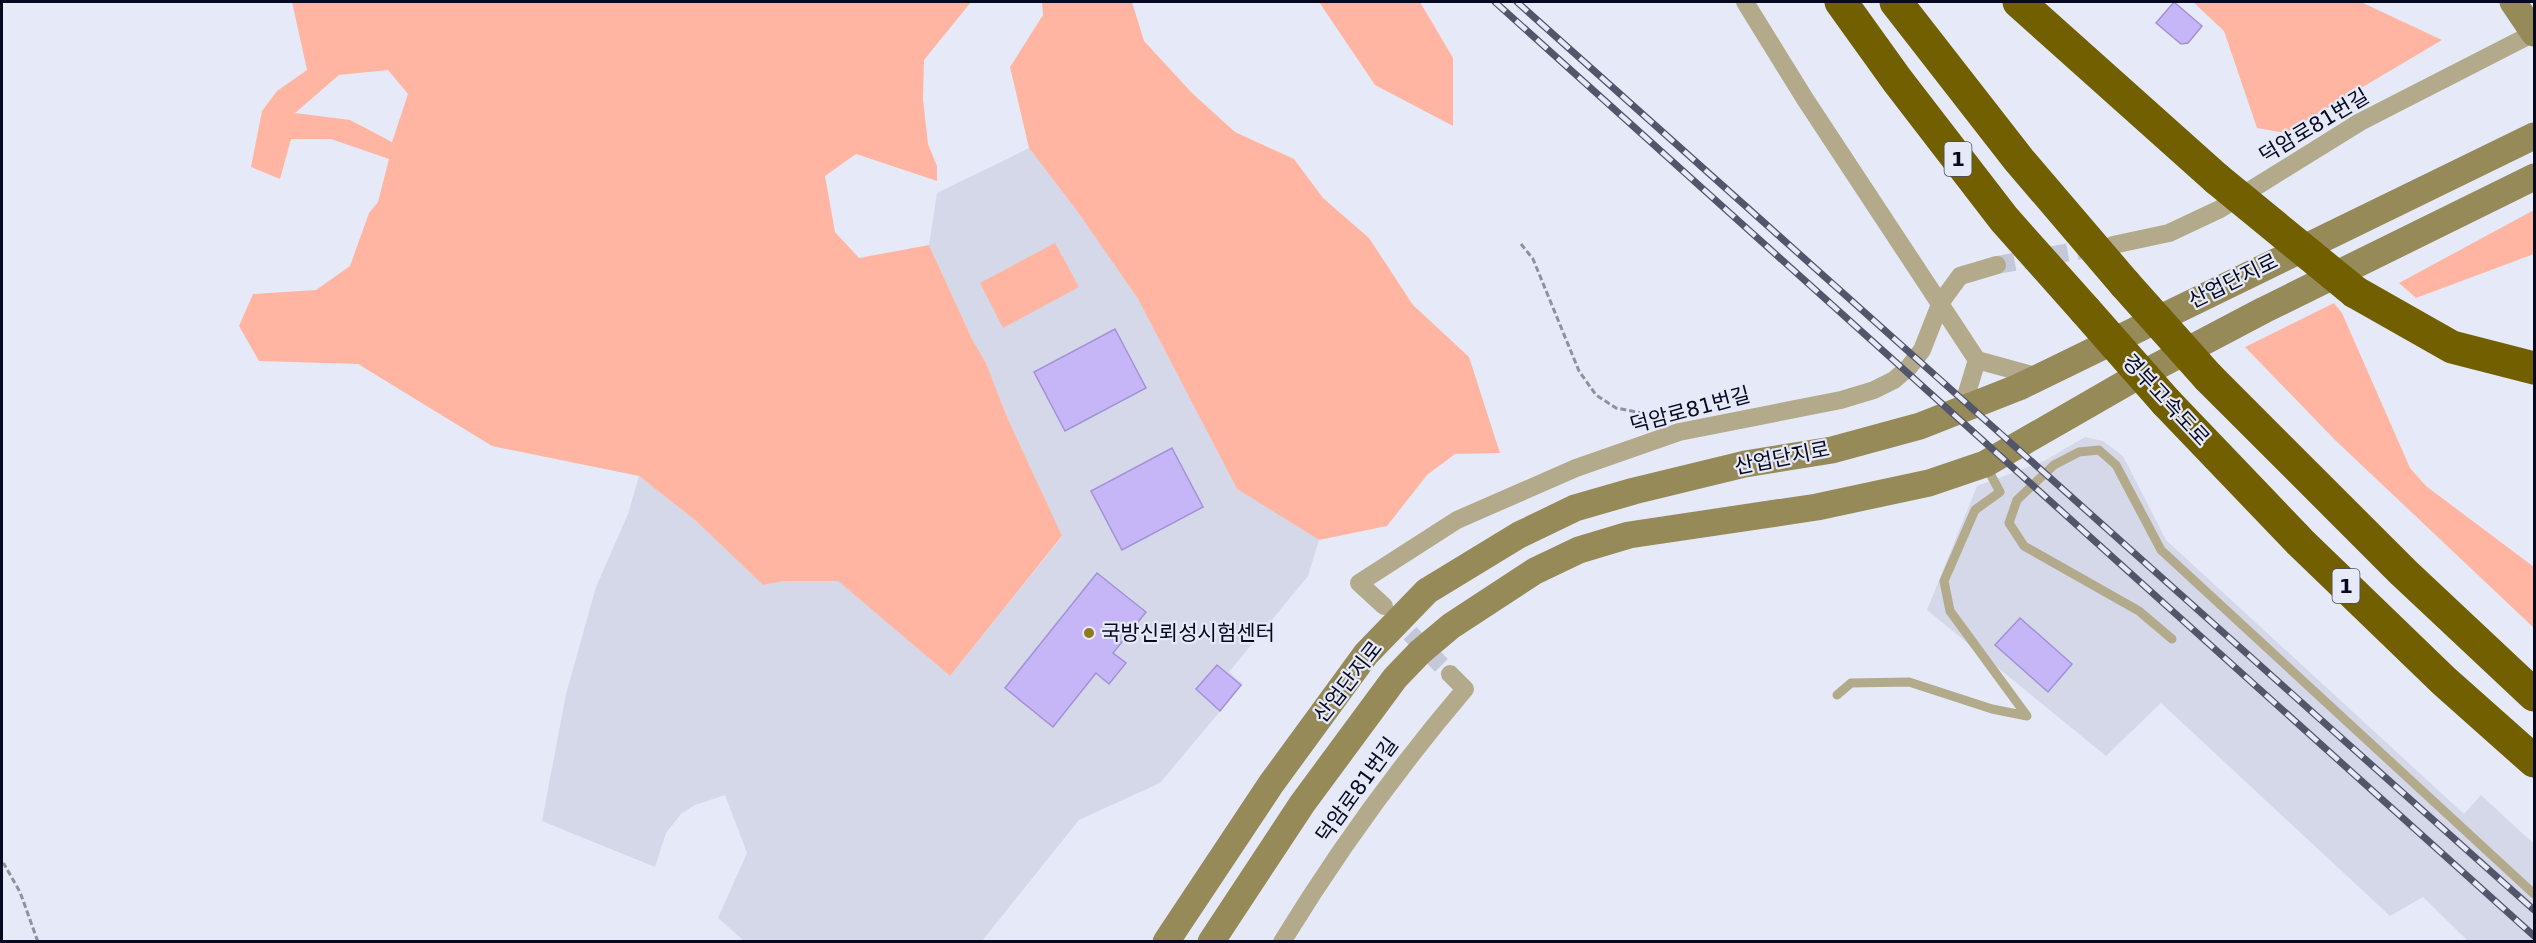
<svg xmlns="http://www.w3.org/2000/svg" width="2536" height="943" viewBox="0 0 2536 943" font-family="'DejaVu Sans','Noto Sans KR',sans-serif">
<rect width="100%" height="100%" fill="#e6eaf8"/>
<path fill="#d4d8e9" d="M 1029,148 L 1077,211 L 1138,299 L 1237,489 L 1319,540 L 1308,576 L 1229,672 L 1243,684 L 1160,783 L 1079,820 L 982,941 L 744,941 L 718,918 L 747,853 L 725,795 L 695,805 L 681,814 L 666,833 L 655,867 L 542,821 L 566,694 L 596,587 L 628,514 L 639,476 L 696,521 L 763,585 L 784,581 L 838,581 L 950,676 L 1062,537 L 1007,417 L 986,363 L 972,339 L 929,245 L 937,193 Z
M 2085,437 L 2103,441 L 2123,456 L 2166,540 L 2464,814 L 2481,795 L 2534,844 L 2534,941 L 2468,941 L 2423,897 L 2390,916 L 2161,703 L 2106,756 L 1927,610 L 1977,486 L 2044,461 Z"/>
<path fill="#ffb5a1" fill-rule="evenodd" d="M 292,2 L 971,2 L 924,60 L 923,99 L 928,144 L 937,166 L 937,181 L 856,154 L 825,176 L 835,232 L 859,258 L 929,245 L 972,339 L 986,363 L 1007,417 L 1062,536 L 950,676 L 838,581 L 784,581 L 763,585 L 696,521 L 639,476 L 492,446 L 358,364 L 259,361 L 239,326 L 253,294 L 316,290 L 350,266 L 369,213 L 378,202 L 389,159 L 331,139 L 291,139 L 280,179 L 251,167 L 262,111 L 277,91 L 307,70 ZM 388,70 L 408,94 L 392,142 L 350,120 L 295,113 L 339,75 Z
M 1042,2 L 1132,2 L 1144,41 L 1192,93 L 1235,132 L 1294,159 L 1323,198 L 1369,238 L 1413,305 L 1469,357 L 1500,453 L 1455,454 L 1427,475 L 1387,526 L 1319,540 L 1237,489 L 1138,299 L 1077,211 L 1029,148 L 1010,67 L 1043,15 Z
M 1319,2 L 1420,2 L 1453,58 L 1453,126 L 1375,85 Z
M 2193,2 L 2361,2 L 2442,40 L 2285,133 L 2257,128 L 2224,31 Z
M 2534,210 L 2534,254 L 2416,298 L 2399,283 Z
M 1055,243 L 1079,287 L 1003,328 L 980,283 Z
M 2334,303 L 2342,313 L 2410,468 L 2426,486 L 2534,567 L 2534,628 L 2335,440 L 2245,347 Z"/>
<path fill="#c6b6f8" stroke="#a391d5" stroke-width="1.5" d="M 2174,2 L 2202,26 L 2188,43 L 2181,44 L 2156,23 Z
M 1115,329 L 1146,388 L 1065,431 L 1034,372 Z
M 1172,448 L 1203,507 L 1122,550 L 1091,491 Z
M 1097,573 L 1146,612 L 1113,653 L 1126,663 L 1109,684 L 1096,673 L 1053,727 L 1005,688 Z
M 2020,618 L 2072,664 L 2048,692 L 1995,645 Z
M 1217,665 L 1241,685 L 1220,711 L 1196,689 Z"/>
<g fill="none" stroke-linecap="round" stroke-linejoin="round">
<path stroke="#c5c8d8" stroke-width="18" stroke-dasharray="18 9" stroke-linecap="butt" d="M 1997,265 L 2099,247
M 1391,614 L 1450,674"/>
<path stroke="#8e91a3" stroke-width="3" stroke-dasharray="6 3" stroke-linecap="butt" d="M 1521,244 L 1533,259 L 1579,371 L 1596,395 L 1616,408 L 1647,414 L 1659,421
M 2,864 L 4,864 L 20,892 L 38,942"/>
<path stroke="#b2aa8a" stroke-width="9" d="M 2172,639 L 2139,611 L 2024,546 L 2009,523 L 2017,500 L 2054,465 L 2079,452 L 2099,450 L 2116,465 L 2161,550 L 2534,894
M 1837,695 L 1851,683 L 1909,682 L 1992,709 L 2027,716 L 1950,611 L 1944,581 L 1975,510 L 2000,492 L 1986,466"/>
<path stroke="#b2aa8a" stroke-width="18" d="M 1745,2 L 1805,99 L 1977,360 L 2039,377
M 2113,245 L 2169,233 L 2220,209 L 2360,122 L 2534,33
M 1962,409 L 1977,360
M 1384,606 L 1359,583 L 1457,520 L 1576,468 L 1679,432 L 1841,400 L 1874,390 L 1894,380 L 1909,367 L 1922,350 L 1941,302 L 1960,276 L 1997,265
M 1282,942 C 1337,852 1397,769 1465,689 L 1450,674"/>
<path stroke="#968a59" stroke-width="27" d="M 2513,2 L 2534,33
M 1166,942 L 1271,784 L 1366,654 L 1427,591 L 1519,535 L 1575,508 L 1634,491 L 1745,464 L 1832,450 L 1920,426 L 2019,387 L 2534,136
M 1211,942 L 1302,804 L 1395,678 L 1420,652 L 1451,626 L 1535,571 L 1579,550 L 1629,535 L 1817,507 L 1929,483 L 1985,464 L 2131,380 L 2264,310 L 2534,177"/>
<path stroke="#715f00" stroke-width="33" d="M 1841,2 L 1897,80 L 2004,219 L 2085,310
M 1896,2 L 2019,160 L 2125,284
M 2019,2 L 2217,179
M 2355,292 L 2452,347 L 2534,368
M 2208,377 L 2403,572 L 2534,695
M 2166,402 L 2300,542 L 2444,681 L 2534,761"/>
<defs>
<path id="rail" d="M 1495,2 L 2534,936
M 1517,2 L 2534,910"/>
</defs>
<use href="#rail" stroke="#53566b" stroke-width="7"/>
<use href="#rail" stroke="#e6eaf8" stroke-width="4.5" stroke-dasharray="14" stroke-linecap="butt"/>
<path stroke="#715f00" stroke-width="33" d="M 2217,179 L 2355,292
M 2125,284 L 2208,377
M 2085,310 L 2166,402"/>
</g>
<circle fill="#8e7a20" stroke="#e6eaf8" stroke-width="2" cx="1089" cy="633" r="6"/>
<g text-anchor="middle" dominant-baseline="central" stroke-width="4.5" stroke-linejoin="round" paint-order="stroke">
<g fill="#e6eaf8" stroke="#4a4c62" stroke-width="1.5">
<rect x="1944.5" y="142" width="27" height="34" rx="4.5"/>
<rect x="2332.5" y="569" width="27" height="34" rx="4.5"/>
</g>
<g font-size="20" font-weight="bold" fill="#070921">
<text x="1958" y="159">1</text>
<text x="2346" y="586">1</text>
</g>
<g font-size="21" fill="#070921" stroke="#e6eaf8">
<text transform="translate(2314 126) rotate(-31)">덕암로81번길</text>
<text transform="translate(2233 281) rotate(-26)">산업단지로</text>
<text transform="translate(2166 400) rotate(47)">경부고속도로</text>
<text transform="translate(1690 410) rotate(-15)">덕암로81번길</text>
<text transform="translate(1782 458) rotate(-11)">산업단지로</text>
<text transform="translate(1348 682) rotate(-52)">산업단지로</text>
<text transform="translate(1357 790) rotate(-54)">덕암로81번길</text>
</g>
<g font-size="21" fill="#070921" stroke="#e6eaf8" text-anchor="start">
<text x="1101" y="633">국방신뢰성시험센터</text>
</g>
</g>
<rect width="2536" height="943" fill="none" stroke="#070921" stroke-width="6"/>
</svg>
